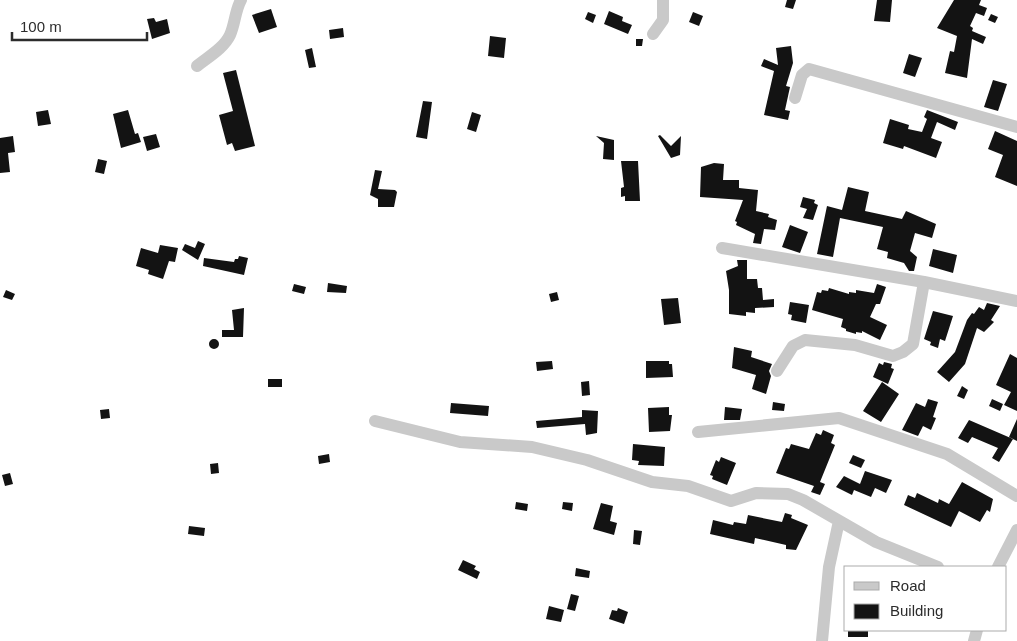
<svg xmlns="http://www.w3.org/2000/svg" width="1017" height="641" viewBox="0 0 1017 641" font-family="Helvetica,sans-serif">
<rect width="100%" height="100%" fill="#fff"/>
<path fill="#131313" d="M 787,0 L 796,0 L 793,9 L 785,7 Z
M 877,0 L 892,0 L 890,22 L 874,21 Z
M 954,0 L 981,0 L 979,5 L 987,8 L 984,16 L 976,13 L 970,26 L 973,28 L 972,31 L 986,37 L 983,44 L 972,39 L 967,78 L 945,73 L 950,51 L 954,52 L 957,36 L 937,28 Z
M 271,9 L 277,27 L 259,33 L 252,15 Z
M 609,11 L 623,17 L 622,21 L 632,25 L 628,34 L 604,24 Z
M 588,12 L 596,15 L 593,23 L 585,19 Z
M 693,12 L 703,16 L 699,26 L 689,22 Z
M 991,14 L 998,17 L 995,23 L 988,20 Z
M 154,18 L 156,22 L 167,19 L 170,33 L 152,39 L 147,19 Z
M 343,28 L 344,37 L 330,39 L 329,30 Z
M 490,36 L 506,38 L 504,58 L 488,56 Z
M 636,39 L 643,39 L 642,46 L 636,46 Z
M 791,46 L 793,63 L 786,86 L 790,87 L 785,110 L 790,111 L 788,120 L 764,115 L 774,71 L 761,66 L 764,59 L 778,65 L 776,48 Z
M 312,48 L 316,67 L 309,68 L 305,50 Z
M 909,54 L 922,58 L 915,77 L 903,73 Z
M 236,70 L 255,146 L 235,151 L 232,143 L 227,145 L 219,115 L 233,111 L 223,73 Z
M 993,80 L 1007,84 L 998,111 L 984,107 Z
M 423,101 L 432,102 L 427,139 L 416,137 Z
M 48,110 L 51,124 L 38,126 L 36,112 Z
M 128,110 L 135,134 L 138,133 L 141,142 L 121,148 L 113,114 Z
M 927,110 L 958,122 L 955,130 L 937,122 L 931,138 L 942,142 L 936,158 L 904,146 L 903,149 L 883,143 L 890,119 L 909,125 L 908,129 L 922,132 L 927,119 L 924,117 Z
M 472,112 L 481,115 L 476,132 L 467,129 Z
M 995,131 L 1017,141 L 1017,186 L 995,177 L 1003,155 L 988,149 Z
M 156,134 L 160,147 L 147,151 L 143,137 Z
M 660,135 L 671,146 L 681,136 L 680,155 L 671,158 L 658,136 Z
M 13,136 L 15,152 L 8,153 L 10,172 L 0,173 L 0,138 Z
M 596,136 L 614,140 L 614,160 L 603,159 L 604,143 Z
M 98,159 L 107,161 L 104,174 L 95,172 Z
M 621,161 L 638,161 L 640,201 L 625,201 L 625,196 L 621,197 L 621,188 L 624,187 Z
M 714,163 L 724,164 L 723,180 L 739,180 L 739,188 L 758,190 L 756,211 L 769,214 L 768,217 L 777,220 L 775,230 L 764,229 L 761,244 L 753,243 L 755,234 L 736,225 L 737,222 L 735,221 L 743,200 L 700,197 L 701,167 Z
M 375,170 L 382,171 L 378,189 L 395,190 L 397,192 L 394,207 L 378,207 L 378,199 L 370,195 Z
M 848,187 L 869,192 L 865,211 L 902,219 L 906,211 L 936,224 L 932,238 L 915,233 L 910,251 L 917,257 L 914,271 L 909,271 L 904,263 L 887,258 L 888,252 L 877,249 L 883,227 L 840,218 L 833,257 L 817,254 L 827,206 L 842,210 Z
M 803,197 L 815,200 L 814,203 L 818,205 L 813,220 L 803,218 L 807,209 L 800,207 Z
M 790,225 L 808,232 L 800,253 L 782,247 Z
M 198,241 L 205,244 L 198,260 L 182,250 L 185,244 L 195,248 Z
M 160,245 L 178,248 L 175,262 L 169,261 L 163,279 L 148,274 L 149,270 L 136,266 L 141,248 L 158,253 Z
M 933,249 L 957,255 L 953,273 L 929,266 Z
M 239,256 L 248,258 L 244,275 L 203,266 L 204,258 L 234,262 L 235,259 L 238,259 Z
M 737,260 L 747,260 L 747,279 L 757,279 L 758,288 L 762,288 L 763,300 L 774,299 L 774,307 L 755,308 L 755,313 L 746,312 L 746,316 L 729,314 L 729,290 L 726,271 L 738,266 Z
M 328,283 L 347,286 L 346,293 L 327,292 Z
M 294,284 L 306,287 L 304,294 L 292,291 Z
M 877,284 L 886,287 L 880,304 L 876,304 L 870,317 L 887,325 L 880,340 L 862,331 L 862,333 L 856,332 L 856,334 L 846,331 L 846,329 L 841,327 L 843,319 L 812,310 L 817,292 L 821,293 L 822,290 L 828,291 L 829,288 L 849,294 L 849,292 L 856,293 L 856,290 L 874,293 Z
M 6,290 L 15,294 L 12,300 L 3,297 Z
M 557,292 L 559,300 L 551,302 L 549,294 Z
M 678,298 L 681,323 L 664,325 L 661,299 Z
M 790,302 L 809,305 L 806,323 L 791,320 L 792,315 L 788,314 Z
M 987,303 L 1000,306 L 991,320 L 994,322 L 984,332 L 977,328 L 965,364 L 949,382 L 937,372 L 955,352 L 967,320 L 972,313 L 974,314 L 979,307 L 984,310 Z
M 244,308 L 243,337 L 222,337 L 222,330 L 234,330 L 232,310 Z
M 933,311 L 953,316 L 945,341 L 940,339 L 938,348 L 930,345 L 931,342 L 924,339 Z
M209 344a5 5 0 1 1 10 0a5 5 0 1 1-10 0Z
M 734,347 L 752,351 L 751,357 L 772,364 L 769,371 L 771,376 L 766,394 L 752,389 L 756,375 L 732,368 Z
M 1010,354 L 1017,358 L 1017,411 L 1004,405 L 1011,392 L 996,385 Z
M 552,361 L 553,369 L 537,371 L 536,362 Z
M 646,361 L 669,361 L 669,364 L 672,364 L 673,377 L 646,378 Z
M 884,362 L 892,364 L 891,368 L 894,369 L 888,384 L 873,377 L 879,363 L 883,365 Z
M 268,379 L 282,379 L 282,387 L 268,387 Z
M 589,381 L 590,395 L 582,396 L 581,382 Z
M 882,382 L 899,394 L 881,422 L 863,411 Z
M 962,386 L 968,390 L 964,399 L 957,396 Z
M 928,399 L 938,402 L 933,417 L 936,418 L 931,430 L 923,426 L 918,436 L 902,430 L 916,403 L 925,407 Z
M 992,399 L 1003,404 L 1000,411 L 989,406 Z
M 773,402 L 785,404 L 784,411 L 772,410 Z
M 451,403 L 489,406 L 488,416 L 450,413 Z
M 669,407 L 669,415 L 672,415 L 670,431 L 649,432 L 648,408 Z
M 725,407 L 742,409 L 740,420 L 724,420 Z
M 109,409 L 110,418 L 101,419 L 100,410 Z
M 582,410 L 598,411 L 597,433 L 586,435 L 585,424 L 537,428 L 536,421 L 582,417 Z
M 1017,419 L 1017,441 L 1009,437 Z
M 969,420 L 1013,439 L 999,462 L 992,458 L 998,448 L 972,437 L 968,443 L 958,438 Z
M 823,430 L 834,435 L 831,443 L 835,445 L 820,482 L 825,484 L 820,495 L 811,492 L 814,486 L 776,473 L 786,448 L 789,449 L 791,444 L 809,449 L 816,433 L 821,435 Z
M 633,444 L 665,447 L 664,466 L 638,465 L 639,461 L 632,460 Z
M 329,454 L 330,462 L 319,464 L 318,456 Z
M 853,455 L 865,460 L 861,468 L 849,463 Z
M 721,457 L 736,463 L 727,485 L 712,479 L 713,476 L 710,475 L 716,460 L 719,462 Z
M 218,463 L 219,473 L 211,474 L 210,464 Z
M 865,471 L 892,480 L 886,493 L 875,488 L 871,497 L 854,490 L 852,495 L 836,487 L 844,476 L 860,484 Z
M 10,473 L 13,484 L 5,486 L 2,475 Z
M 962,482 L 993,499 L 990,512 L 987,510 L 980,522 L 959,511 L 951,527 L 904,505 L 908,495 L 915,498 L 917,493 L 938,503 L 939,499 L 949,504 Z
M 516,502 L 528,504 L 527,511 L 515,509 Z
M 563,502 L 573,503 L 572,511 L 562,509 Z
M 601,503 L 613,506 L 610,521 L 617,523 L 614,535 L 593,529 Z
M 785,513 L 792,515 L 791,518 L 808,525 L 796,550 L 786,549 L 786,545 L 755,538 L 754,544 L 710,534 L 713,520 L 733,525 L 734,522 L 746,524 L 748,515 L 782,522 Z
M 189,526 L 205,528 L 204,536 L 188,534 Z
M 634,530 L 642,531 L 640,545 L 633,544 Z
M 463,560 L 476,566 L 474,569 L 480,572 L 477,579 L 458,570 Z
M 576,568 L 590,571 L 589,578 L 575,576 Z
M 571,594 L 579,596 L 575,611 L 567,609 Z
M 549,606 L 564,610 L 561,622 L 546,619 Z
M 618,608 L 628,612 L 624,624 L 609,619 L 612,610 L 617,611 Z
M 848,630 L 868,630 L 868,637 L 848,637 Z"/>
<g fill="none" stroke-linecap="round" stroke-linejoin="round">
<path stroke="#c9c9c9" stroke-width="12" d="M 653,34 L 663,20 L 663,0
M 197,66 C 208,57 224,48 230,35 C 235,24 235,11 241,0
M 795,98 L 802,75 L 809,69 L 1017,127
M 722,248 L 924,282 L 1017,301
M 777,371 L 793,346 L 805,340 L 855,345 L 893,356 L 903,352 L 913,344 L 924,282
M 375,421 L 460,442 L 532,447 L 587,460 L 652,482 L 688,486 L 731,501 L 756,493 L 788,494 L 803,500 L 876,542 L 938,567
M 698,432 L 839,418 L 947,454 L 1017,496
M 998,567 L 1017,530
M 822,641 L 829,567 L 839,521
M 974,641 L 977,630"/>
</g>
<rect x="844" y="566" width="162" height="65" fill="#ffffff" stroke="#ababab"/>
<rect x="854" y="582" width="25" height="8" fill="#c9c9c9" stroke="#ababab"/>
<text x="890" y="591" font-size="15" fill="#2c2c2c">Road</text>
<rect x="854" y="604" width="25" height="15" fill="#131313" stroke="#ababab"/>
<text x="890" y="616" font-size="15" fill="#2c2c2c">Building</text>
<path d="M12 32v8h135v-8" fill="none" stroke="#2c2c2c" stroke-width="2.5"/>
<text x="20" y="32" font-size="15" fill="#2c2c2c" stroke="#ffffff" stroke-width="4" paint-order="stroke">100 m</text>
</svg>
